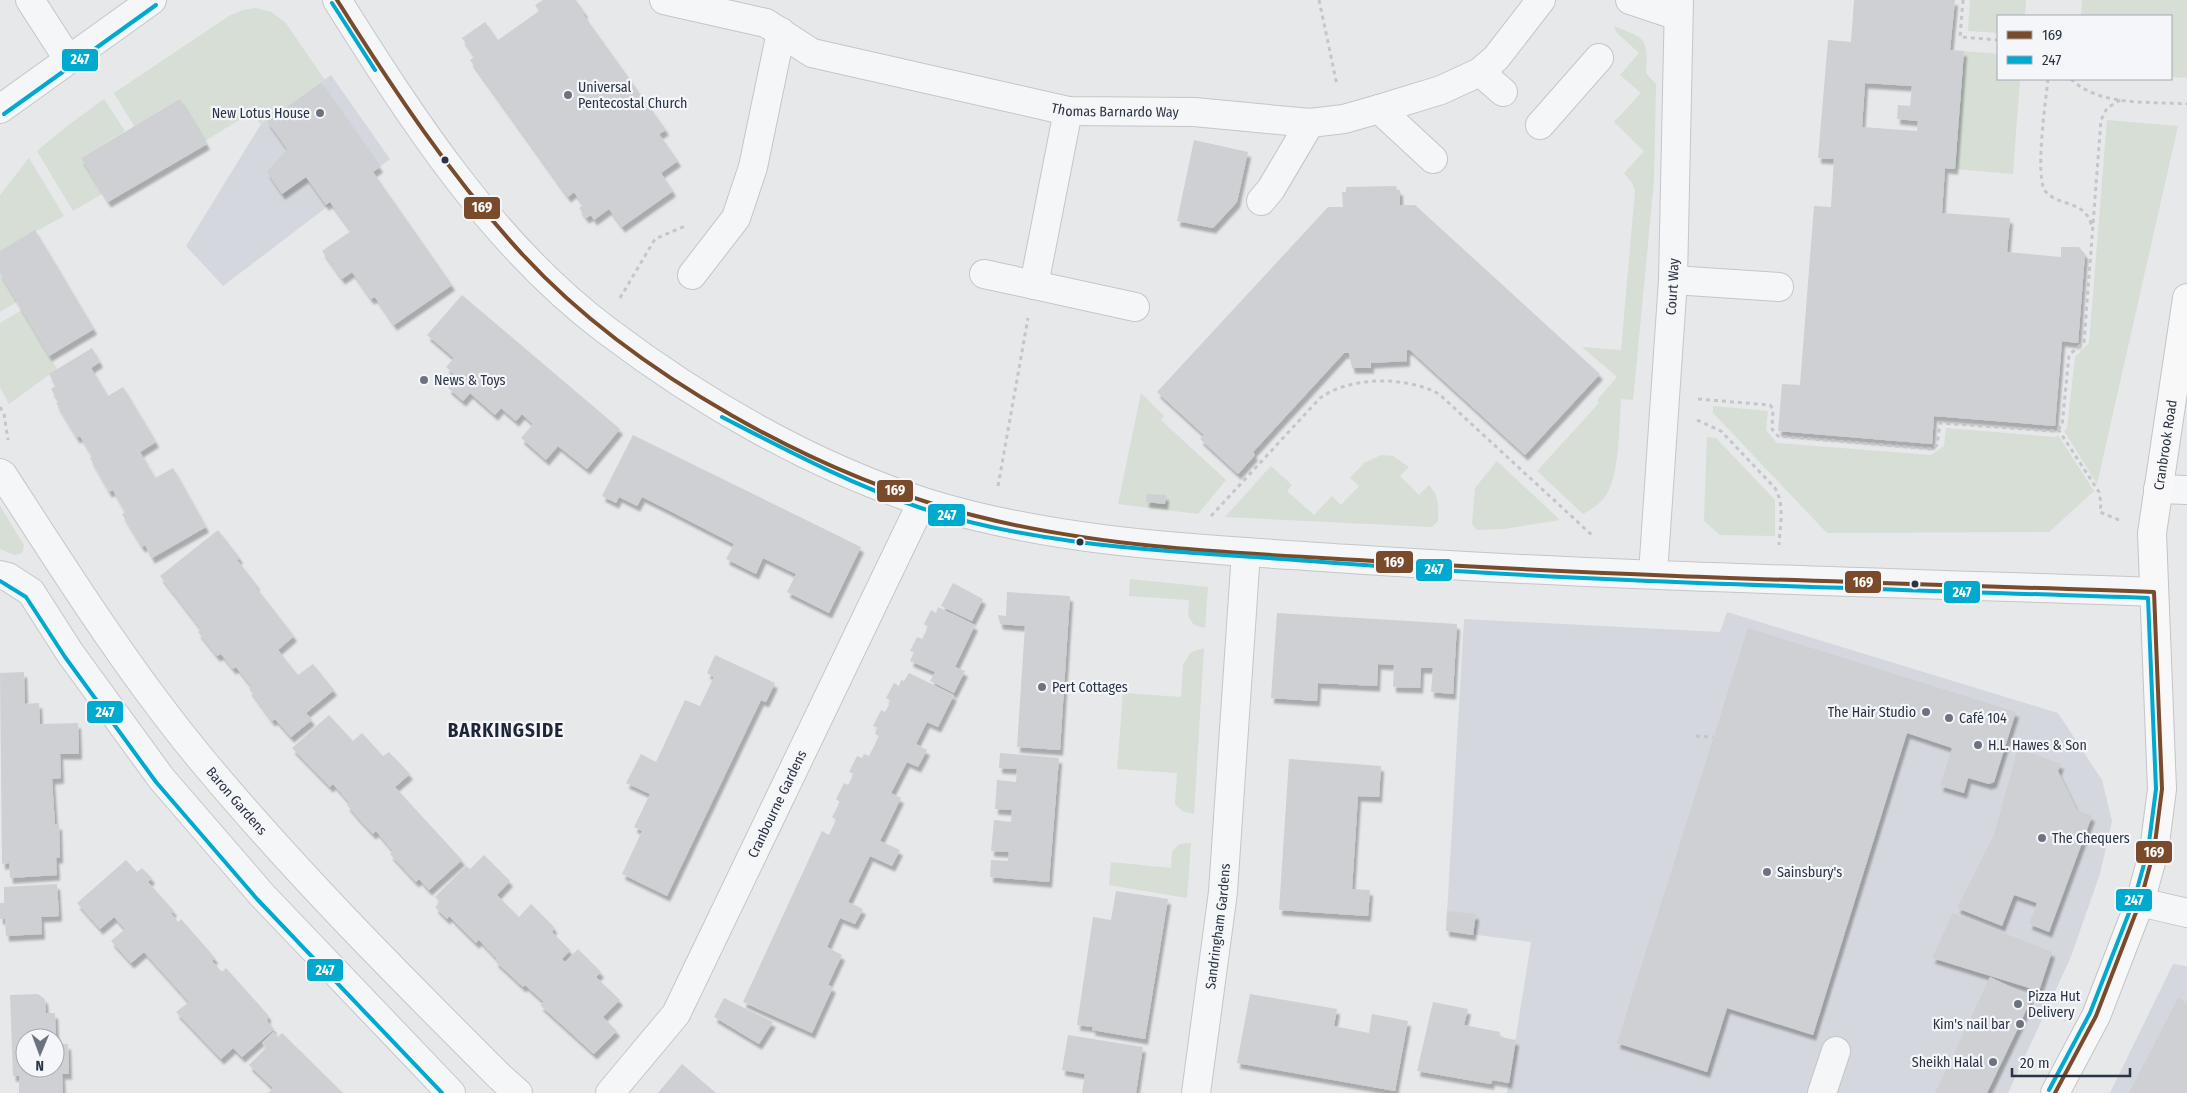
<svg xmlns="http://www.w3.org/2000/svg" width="2187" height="1093" viewBox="0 0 2187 1093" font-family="'Fira Sans Condensed',sans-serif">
<defs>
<filter id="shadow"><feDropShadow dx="3" dy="5.5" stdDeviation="1" flood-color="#0004"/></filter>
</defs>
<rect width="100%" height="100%" fill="#e6e8ea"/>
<path fill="#d4d7dd" d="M 331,75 L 390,159 L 223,286 L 186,246 L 263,121 Z
M 1727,612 L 2058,713 L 2102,780 L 2112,821 L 2100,874 L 2070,959 L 2008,1093 L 1507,1093 L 1531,942 L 1446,931 L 1464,619 L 1720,632 Z
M 2173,964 L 2187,966 L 2187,1093 L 2110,1093 Z"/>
<path fill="#d6ded6" d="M 1970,0 L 2026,0 L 2025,16 L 1998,16 L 1998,33 L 1968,31 Z
M 2082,0 L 2187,0 L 2187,78 L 2171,77 L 2171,16 L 2081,16 Z
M 256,8 L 271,12 L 285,22 L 325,80 L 261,125 L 252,112 L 205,141 L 134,126 L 114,93 L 229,16 L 243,10 Z
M 1614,26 C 1646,39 1648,37 1646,73 L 1656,84 L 1654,181 L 1633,400 L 1621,399 C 1619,427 1620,470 1607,494 C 1601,503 1592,509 1583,514 L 1537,471 L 1599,403 L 1597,400 L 1617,377 L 1582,347 L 1621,350 L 1635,191 L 1632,183 L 1624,173 L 1644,151 L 1614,122 L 1641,93 L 1620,75 L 1639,53 L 1616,32 Z
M 1964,51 L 1998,54 L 1998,79 L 2020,79 L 2013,174 L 1955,169 Z
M 104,99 L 125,131 L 81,158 L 102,194 L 73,211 L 37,151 L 67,126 Z
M 2107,120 L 2178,126 L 2097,484 L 2064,431 L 2067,428 L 2075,357 L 2089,343 Z
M 29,158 L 64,216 L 0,251 L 0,195 Z
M 0,273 L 17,302 L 0,312 Z
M 22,310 L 57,369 L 9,404 L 0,387 L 0,323 Z
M 1141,393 L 1164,416 L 1161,420 L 1226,480 L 1198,514 L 1118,504 Z
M 1713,406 L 1768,411 L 1766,430 L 1777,443 L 1931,455 L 1944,446 L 1946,428 L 2055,437 L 2058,435 L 2094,491 L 2049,532 L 1827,533 L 1713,413 Z
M 1707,437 L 1716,438 L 1775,500 L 1775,536 L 1720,535 L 1704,521 Z
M 1381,455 L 1393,456 L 1409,467 L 1400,476 L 1419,495 L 1429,485 C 1440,497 1438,506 1438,521 L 1432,527 L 1225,517 L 1271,466 L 1292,485 L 1287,491 L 1314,515 L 1332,496 L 1341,505 L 1359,486 L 1350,478 L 1364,463 Z
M 1497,461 L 1560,520 L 1504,529 L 1477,530 L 1472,524 L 1475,488 Z
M 0,506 L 24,545 L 22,553 L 15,555 L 0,549 Z
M 1130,579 L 1208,587 L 1205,628 L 1194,625 L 1188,616 L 1189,600 L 1129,596 Z
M 1204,648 L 1194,814 L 1182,811 L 1175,804 L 1177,773 L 1117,769 L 1123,693 L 1181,697 L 1183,665 L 1191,652 Z
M 1191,843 L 1187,898 L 1109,885 L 1111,862 L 1171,868 L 1172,852 L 1179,844 Z"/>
<path fill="#ced0d3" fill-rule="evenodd" filter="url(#shadow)" d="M 543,0 L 576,0 L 585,13 L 583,14 L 666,130 L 659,134 L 678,161 L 661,173 L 673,191 L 622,227 L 609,209 L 594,220 L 591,215 L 586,218 L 579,208 L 583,205 L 574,192 L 568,197 L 470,60 L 475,57 L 462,38 L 485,22 L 498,40 L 539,11 L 535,5 Z
M 1854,0 L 1955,0 L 1950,50 L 1964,51 L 1955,169 L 1945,168 L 1942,213 L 2010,218 L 2007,252 L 2061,257 L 2061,247 L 2079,247 L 2085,254 L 2078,343 L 2062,341 L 2055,426 L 1934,416 L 1932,444 L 1778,431 L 1782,384 L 1800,385 L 1814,206 L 1831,207 L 1834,159 L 1818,158 L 1828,40 L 1851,42 ZM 1865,83 L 1912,86 L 1910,106 L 1898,105 L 1897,119 L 1918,121 L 1917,131 L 1862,127 Z
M 321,83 L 380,167 L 373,172 L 452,285 L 394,325 L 375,297 L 371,299 L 352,272 L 342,279 L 322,251 L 351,231 L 330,202 L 326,205 L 306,177 L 282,194 L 267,172 L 287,149 L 267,121 Z
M 180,99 L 207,144 L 108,202 L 81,158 Z
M 1194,140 L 1248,152 L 1237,202 L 1213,228 L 1177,221 Z
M 1396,186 L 1397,190 L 1400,190 L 1400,205 L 1415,205 L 1600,374 L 1525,455 L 1410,350 L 1407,350 L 1407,361 L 1371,363 L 1371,368 L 1352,368 L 1349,353 L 1344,353 L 1253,452 L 1255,455 L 1238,474 L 1200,439 L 1204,435 L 1157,392 L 1328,207 L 1343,207 L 1342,192 L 1346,192 L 1346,187 Z
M 35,230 L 94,329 L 49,356 L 0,273 L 0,251 Z
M 462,295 L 620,429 L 587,469 L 558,446 L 546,460 L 521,438 L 533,424 L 522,414 L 516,421 L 501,408 L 495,415 L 470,393 L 463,401 L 448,388 L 457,377 L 446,367 L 454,358 L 427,335 Z
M 92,348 L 100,362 L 91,368 L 108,396 L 123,387 L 156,442 L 140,452 L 155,478 L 173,468 L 206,527 L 152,558 L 145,545 L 142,547 L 122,514 L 125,512 L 113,490 L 109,492 L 90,458 L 93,457 L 80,436 L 77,438 L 56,403 L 59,402 L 51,389 L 56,386 L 49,374 Z
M 633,435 L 861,547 L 829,613 L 787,592 L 796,574 L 763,558 L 756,574 L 726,559 L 734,544 L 672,512 L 642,497 L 637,506 L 619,497 L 616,503 L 602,496 Z
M 1147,494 L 1166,495 L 1165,504 L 1146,502 Z
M 218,530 L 240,558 L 237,560 L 257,585 L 255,586 L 294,636 L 278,650 L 298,675 L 313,664 L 334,690 L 306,713 L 312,720 L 291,737 L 275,719 L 272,721 L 249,689 L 252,687 L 236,667 L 233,669 L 221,654 L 217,656 L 198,632 L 201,629 L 160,576 Z
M 953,583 L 983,599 L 972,621 L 941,606 Z
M 1007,592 L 1070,596 L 1060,750 L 1017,747 L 1025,626 L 1000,624 L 998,615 L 1006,616 Z
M 938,607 L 975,625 L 955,667 L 965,671 L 954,693 L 930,681 L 935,672 L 910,661 L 914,652 L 910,651 L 917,637 L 922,639 L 928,627 L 924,624 L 931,610 L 936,613 Z
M 1277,613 L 1457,624 L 1453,694 L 1431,692 L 1433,668 L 1421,668 L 1420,688 L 1393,687 L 1394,665 L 1378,664 L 1377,686 L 1318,683 L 1317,701 L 1271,698 Z
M 1748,628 L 2016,712 L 1994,782 L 1989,784 L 1968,778 L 1964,793 L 1940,786 L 1952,748 L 1907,733 L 1813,1035 L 1727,1008 L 1707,1072 L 1617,1043 Z
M 715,655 L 775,683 L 766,702 L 761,700 L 667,896 L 622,874 L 642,831 L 634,827 L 650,794 L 626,783 L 641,754 L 656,762 L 685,700 L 700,706 L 714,677 L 707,673 Z
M 24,672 L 25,704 L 39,703 L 40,724 L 78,723 L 79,754 L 60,754 L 61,778 L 52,779 L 55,825 L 59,824 L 60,858 L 56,858 L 57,875 L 10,878 L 9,863 L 2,864 L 0,673 Z
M 909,673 L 954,695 L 938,727 L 927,722 L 916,744 L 927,750 L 918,767 L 907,762 L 891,793 L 901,798 L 880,841 L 900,850 L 892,866 L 870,856 L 848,902 L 863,909 L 855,924 L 840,918 L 827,947 L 842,955 L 828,985 L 833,987 L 812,1033 L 743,1002 L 822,831 L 829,835 L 836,820 L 832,817 L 840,802 L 836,799 L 844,783 L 848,785 L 854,774 L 849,772 L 857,756 L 862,758 L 864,754 L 869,756 L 879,736 L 875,734 L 878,728 L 873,726 L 881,710 L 885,712 L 891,701 L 886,698 L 894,683 L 899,686 L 901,680 L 904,681 Z
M 329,715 L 353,741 L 362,733 L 383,756 L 389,752 L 410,774 L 395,787 L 462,860 L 429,890 L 419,879 L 416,882 L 390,854 L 393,851 L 376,831 L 373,834 L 359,819 L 347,805 L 349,802 L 333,784 L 330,787 L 292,748 Z
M 2018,748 L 2061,764 L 2058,771 L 2077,810 L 2092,816 L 2049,932 L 2029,924 L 2037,903 L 2014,895 L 2002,926 L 1957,908 L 1994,835 Z
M 1000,753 L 1059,758 L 1049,882 L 990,877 L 991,860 L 1008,861 L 1009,852 L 991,851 L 994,820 L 1011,822 L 1012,810 L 995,809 L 997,780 L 1016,782 L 1017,769 L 999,768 Z
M 1289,759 L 1381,766 L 1379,797 L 1358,796 L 1352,889 L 1370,890 L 1368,916 L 1279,910 Z
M 484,855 L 510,881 L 497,895 L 519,917 L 531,904 L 554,927 L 552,932 L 570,950 L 562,959 L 565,962 L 578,949 L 601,972 L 596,977 L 620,1000 L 603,1017 L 617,1031 L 594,1054 L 540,1005 L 544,1002 L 525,985 L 523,987 L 495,961 L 497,959 L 479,940 L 476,943 L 449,916 L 447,919 L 435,907 L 440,902 L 435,897 L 466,866 L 470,869 Z
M 126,860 L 137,872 L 142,868 L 152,878 L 148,882 L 174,911 L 171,913 L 178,922 L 181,919 L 215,958 L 212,961 L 222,972 L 226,968 L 268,1015 L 267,1021 L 274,1029 L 242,1057 L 233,1048 L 221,1059 L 176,1012 L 189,1002 L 144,952 L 131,963 L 111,941 L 125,929 L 114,917 L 100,929 L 77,903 Z
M 57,884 L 59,916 L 41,917 L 42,934 L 6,936 L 5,919 L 0,919 L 0,903 L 4,903 L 4,887 Z
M 1116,891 L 1168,899 L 1145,1039 L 1092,1030 L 1093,1027 L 1077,1025 L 1093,917 L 1111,920 Z
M 1447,911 L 1476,914 L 1473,935 L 1446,931 Z
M 1953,913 L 2052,952 L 2039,991 L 1932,958 Z
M 1990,977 L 2030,996 L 2030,1001 L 2020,1024 L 1987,1093 L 1935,1093 Z
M 38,994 L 45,999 L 46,1013 L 55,1013 L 56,1038 L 25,1038 L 25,1068 L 55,1068 L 55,1045 L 68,1044 L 69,1074 L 62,1074 L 63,1093 L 19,1093 L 19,1076 L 13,1076 L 10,995 Z
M 1250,994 L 1337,1009 L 1334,1026 L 1369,1033 L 1372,1014 L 1408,1021 L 1395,1091 L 1237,1063 Z
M 724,998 L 773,1022 L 759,1044 L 714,1017 Z
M 2178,998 L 2187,1003 L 2187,1093 L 2129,1093 Z
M 1433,1002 L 1468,1009 L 1464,1025 L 1500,1032 L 1500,1037 L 1516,1040 L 1509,1083 L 1492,1080 L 1491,1084 L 1417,1071 Z
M 273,1032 L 278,1037 L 282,1033 L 343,1093 L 268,1093 L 273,1088 L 249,1065 L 266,1048 L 262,1043 Z
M 1068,1035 L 1143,1047 L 1136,1093 L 1082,1093 L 1085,1074 L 1062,1070 Z
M 682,1064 L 716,1093 L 658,1093 Z"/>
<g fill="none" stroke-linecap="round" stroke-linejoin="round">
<defs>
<g id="minor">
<path d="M 30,0 L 68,59"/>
<path d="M 337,0 C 412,119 492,244 606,330 C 701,402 813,467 927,503 C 1064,545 1208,549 1350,559 C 1617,577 1886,582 2154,592"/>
<path id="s1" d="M 664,0 L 766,23 L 812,53 L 1068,111 L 1194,112 L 1310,123 L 1344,119 L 1379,109 L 1441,90 L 1480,72 L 1496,58 L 1541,0"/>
<path d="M 1630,0 L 1678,16"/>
<path d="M 1480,72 L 1503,92"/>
<path d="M 0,109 L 152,0"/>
<path d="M 1379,109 L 1433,159"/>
<path d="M 1540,125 L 1599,58"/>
<path d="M 1261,201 L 1271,189 L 1310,123"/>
<path d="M 984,274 L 1135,307"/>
<path d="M 692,275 L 736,218 L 753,167 L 781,32"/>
<path d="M 1673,280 L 1779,287"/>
<path d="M 1034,285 L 1068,111"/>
<path id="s2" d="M 0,473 L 3,475 C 67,574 130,674 206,765 C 298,875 399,976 500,1077 L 518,1093"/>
<path d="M 2158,489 L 2187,490"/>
<path id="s3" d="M 1653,574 L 1673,280 L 1679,0"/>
<path d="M 0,575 L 8,577 L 31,592 L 70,653 L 161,778 L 262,895 L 451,1093"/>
<path d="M 2140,902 L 2187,913"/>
<path id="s4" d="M 610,1093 L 676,1014 L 922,502"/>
<path id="s5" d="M 1196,1093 L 1223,892 L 1246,552"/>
<path d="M 1822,1093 L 1836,1051"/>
</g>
<g id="major">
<path id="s6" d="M 2055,1093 L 2096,1016 L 2140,902 L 2154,851 L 2162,789 L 2152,533 L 2187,298"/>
</g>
</defs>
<use href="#minor" stroke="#c4c6c8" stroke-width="30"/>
<use href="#major" stroke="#c2c5c8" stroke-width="30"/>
<path stroke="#c5c6ca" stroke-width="3" stroke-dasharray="4 4" stroke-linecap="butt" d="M 1319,0 L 1337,85
M 1963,0 L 1960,37 L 1998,40
M 2048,79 C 2046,99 2034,180 2046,192 C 2057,204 2076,202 2086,214 C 2089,217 2091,224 2093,228
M 2071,79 C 2100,107 2149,101 2187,104
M 620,298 L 655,239 L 685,226
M 1698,399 L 1770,405 L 1773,409 L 1772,429 L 1778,436 L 1932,449 L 1937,445 L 1940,423 L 2054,431 L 2062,426 L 2069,355 L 2084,342 L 2101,120 L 2107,108 L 2122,99
M 0,407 L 4,414 L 8,440
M 1697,420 L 1721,431 L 1775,488 C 1785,505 1780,526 1779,545
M 2058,429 L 2099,492 L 2101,503 L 2100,512 L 2119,520
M 998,486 L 1028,318
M 1211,516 L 1320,398 C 1351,376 1406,376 1439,394 L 1594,537
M 1696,736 L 1713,737"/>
<use href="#minor" stroke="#f5f6f7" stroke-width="28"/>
<use href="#major" stroke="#f8f8f8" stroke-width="28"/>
<defs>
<path id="bus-1" d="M 337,0 C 393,89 451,177 523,255 C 633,374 819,477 976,516 C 1117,552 1267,554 1411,563 C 1658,578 1906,583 2154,592
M 2055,1093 L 2096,1016 L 2140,902 L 2154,851 L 2162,789 L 2154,592"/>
<path id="bus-2" d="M 332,3 L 375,70
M 4,114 L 156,5
M 722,417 C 786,450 852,485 921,508 C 1046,549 1180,551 1310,561 C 1589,583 1869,588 2148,598 L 2156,789 L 2148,850 L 2134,900 L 2090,1013 L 2049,1090
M 0,581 L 26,597 L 65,657 L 156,782 L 257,899 L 442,1093"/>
</defs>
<use href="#bus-1" stroke="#f4f6f9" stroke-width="8"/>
<use href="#bus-2" stroke="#f4f6f9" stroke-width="8"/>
<use href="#bus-1" stroke="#7a4b2a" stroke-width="4"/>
<use href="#bus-2" stroke="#00a9ce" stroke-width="4"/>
</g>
<g fill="#6c737f" stroke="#f4f6f9" stroke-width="2">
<circle cx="568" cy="95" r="5"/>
<circle cx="320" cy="113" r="5"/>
<circle cx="424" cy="380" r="5"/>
<circle cx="1042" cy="687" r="5"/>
<circle cx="1926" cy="712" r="5"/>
<circle cx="1949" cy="718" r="5"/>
<circle cx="1978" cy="745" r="5"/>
<circle cx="2042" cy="838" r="5"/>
<circle cx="1767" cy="872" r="5"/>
<circle cx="2018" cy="1004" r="5"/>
<circle cx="2020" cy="1024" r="5"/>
<circle cx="1993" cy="1062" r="5"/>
</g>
<g fill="#2b3445" stroke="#f4f6f9" stroke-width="2">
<circle cx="445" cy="160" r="4.5"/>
<circle cx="1080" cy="542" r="4.5"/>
<circle cx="1915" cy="584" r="4.5"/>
</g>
<g text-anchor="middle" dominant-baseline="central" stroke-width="4.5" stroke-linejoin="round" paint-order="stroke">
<g font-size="14" fill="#2b3445" stroke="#f4f6f9" text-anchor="start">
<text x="578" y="87">Universal<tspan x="578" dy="16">Pentecostal Church</tspan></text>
<text x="310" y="113" text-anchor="end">New Lotus House</text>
<text x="434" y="380">News &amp; Toys</text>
<text x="1052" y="687">Pert Cottages</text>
<text x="1916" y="712" text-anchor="end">The Hair Studio</text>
<text x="1959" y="718">Café 104</text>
<text x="1988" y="745">H.L. Hawes &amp; Son</text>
<text x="2052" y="838">The Chequers</text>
<text x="1777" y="872">Sainsbury's</text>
<text x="2028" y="996">Pizza Hut<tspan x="2028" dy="16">Delivery</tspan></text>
<text x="2010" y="1024" text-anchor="end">Kim's nail bar</text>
<text x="1983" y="1062" text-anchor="end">Sheikh Halal</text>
</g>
<g font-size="14" fill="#2b3445" stroke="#f4f6f9">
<text stroke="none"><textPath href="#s1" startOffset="469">Thomas Barnardo Way</textPath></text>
<text stroke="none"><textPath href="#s3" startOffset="288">Court Way</textPath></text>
<text stroke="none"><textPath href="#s6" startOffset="670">Cranbrook Road</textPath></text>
<text stroke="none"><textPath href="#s2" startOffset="405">Baron Gardens</textPath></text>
<text stroke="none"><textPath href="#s4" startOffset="336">Cranbourne Gardens</textPath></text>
<text stroke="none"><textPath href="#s5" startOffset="168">Sandringham Gardens</textPath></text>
</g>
<g font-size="19" font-weight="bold" letter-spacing="1" fill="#1d2536" stroke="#f4f6f9">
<text x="506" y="730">BARKINGSIDE</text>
</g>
</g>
<g stroke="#f4f6f9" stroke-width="2">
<rect x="61" y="48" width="38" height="24" rx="5" fill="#00a9ce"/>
<rect x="463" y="196" width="38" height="24" rx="5" fill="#7a4b2a"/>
<rect x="876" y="479" width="38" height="24" rx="5" fill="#7a4b2a"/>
<rect x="927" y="503" width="39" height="24" rx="5" fill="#00a9ce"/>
<rect x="1375" y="550" width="39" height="24" rx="5" fill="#7a4b2a"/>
<rect x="1415" y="558" width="38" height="24" rx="5" fill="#00a9ce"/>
<rect x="1844" y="570" width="38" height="24" rx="5" fill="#7a4b2a"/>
<rect x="1943" y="580" width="38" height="24" rx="5" fill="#00a9ce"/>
<rect x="86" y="700" width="38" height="24" rx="5" fill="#00a9ce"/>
<rect x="2135" y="840" width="38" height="24" rx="5" fill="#7a4b2a"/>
<rect x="2115" y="888" width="38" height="24" rx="5" fill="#00a9ce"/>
<rect x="306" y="958" width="38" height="24" rx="5" fill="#00a9ce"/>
</g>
<g font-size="14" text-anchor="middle" font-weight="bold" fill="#fff">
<text x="80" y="64">247</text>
<text x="482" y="212">169</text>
<text x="895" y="495">169</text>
<text x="947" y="520">247</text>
<text x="1394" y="567">169</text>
<text x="1434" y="574">247</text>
<text x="1863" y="587">169</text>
<text x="1962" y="597">247</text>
<text x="105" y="717">247</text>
<text x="2154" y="857">169</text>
<text x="2134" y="905">247</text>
<text x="325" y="975">247</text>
</g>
<rect x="1997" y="15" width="175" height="65" fill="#f4f6f9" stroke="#a4a8b1"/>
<rect x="2007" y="31" width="25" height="8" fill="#7a4b2a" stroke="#a4a8b1"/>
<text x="2042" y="40" font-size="15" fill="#2b3445">169</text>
<rect x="2007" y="56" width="25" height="8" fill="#00a9ce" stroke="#a4a8b1"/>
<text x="2042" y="65" font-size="15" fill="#2b3445">247</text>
<g transform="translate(40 1053) rotate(181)"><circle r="24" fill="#f4f6f9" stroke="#a4a8b1"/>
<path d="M0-4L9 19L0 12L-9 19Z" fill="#6c737f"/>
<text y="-8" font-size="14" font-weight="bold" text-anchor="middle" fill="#2b3445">N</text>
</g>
<path d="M2012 1068v8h118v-8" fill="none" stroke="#2b3445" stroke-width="2.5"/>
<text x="2020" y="1068" font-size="15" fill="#2b3445" stroke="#f4f6f9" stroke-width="4" paint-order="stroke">20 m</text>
</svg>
